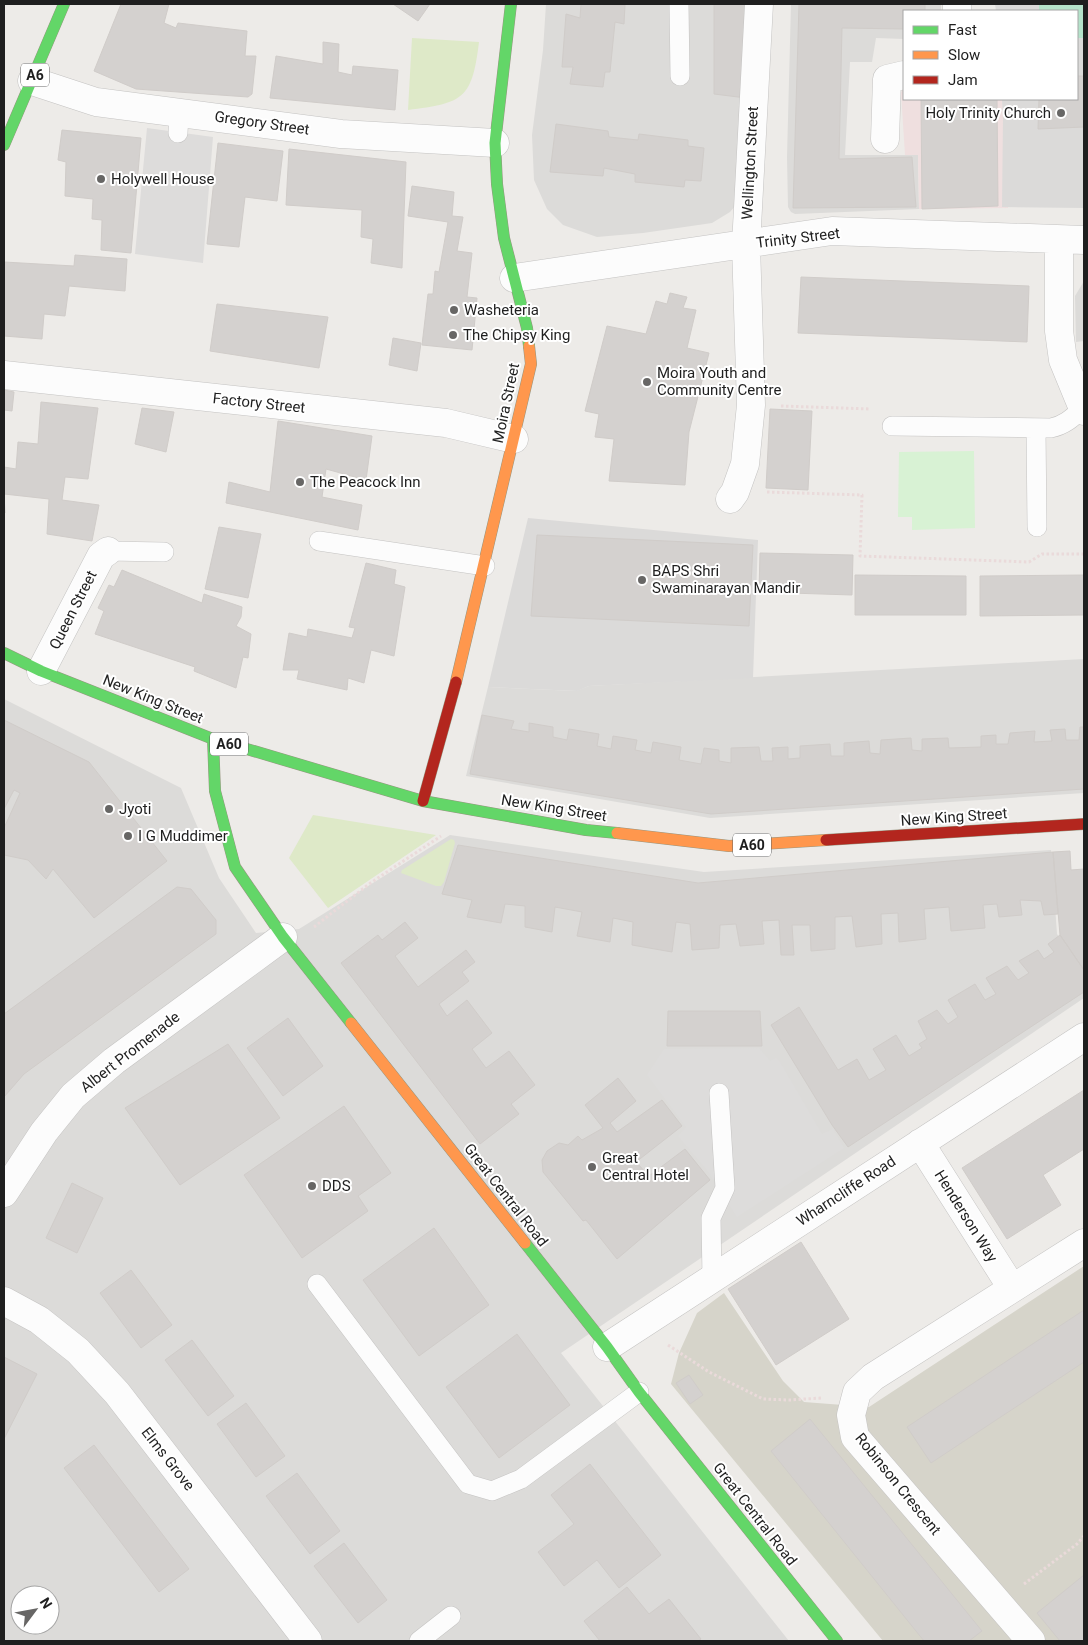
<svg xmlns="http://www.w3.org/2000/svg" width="1088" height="1645" viewBox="0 0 1088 1645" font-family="Roboto,sans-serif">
<rect width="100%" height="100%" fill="#edebe8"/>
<path fill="#dcdbd9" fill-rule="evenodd" d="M 546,4 L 753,4 L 741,199 L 730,212 L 712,223 L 643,233 L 597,237 L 563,225 L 547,209 L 534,180 L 532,135 L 543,50 Z
M 791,4 L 941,4 L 941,11 L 904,11 L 904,39 L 876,38 L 872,62 L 850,62 L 845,155 L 918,155 L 919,209 L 795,214 L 791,212 L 788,207 L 787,157 Z
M 1084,281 L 1084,341 L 1076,342 L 1075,296 Z
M 1084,659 L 1084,793 L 710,818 L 466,776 L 488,687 L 576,691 L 589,686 Z
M 4,699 L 181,788 L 219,878 L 256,933 L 299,929 L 450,835 L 704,872 L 1051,850 L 1057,934 L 1084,974 L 1084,998 L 561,1353 L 789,1641 L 4,1641 ZM 20,1595 L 50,1595 L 50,1625 L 20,1625 Z"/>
<path fill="#efdfdf" d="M 904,86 L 904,99 L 1002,99 L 1008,208 L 919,209 L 918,155 L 905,155 L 901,93 Z"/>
<path fill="#dbdad9" d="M 995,4 L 1084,4 L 1084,208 L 1002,207 L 1003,118 L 1002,99 L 1077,99 L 1077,11 L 996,11 Z
M 528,518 L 758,540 L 753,678 L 589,686 L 577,691 L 488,687 Z"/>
<path fill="#d6d4ca" d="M 1084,1266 L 1084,1641 L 883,1641 L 671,1384 L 679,1353 L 697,1313 L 724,1293 L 783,1381 L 804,1402 L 869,1407 Z"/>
<path fill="#dee9c8" d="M 412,38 L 479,42 C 472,99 464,103 408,110 Z
M 313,815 L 436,835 L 328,908 L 289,858 Z
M 451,839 L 454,840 L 455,843 L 444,882 L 441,886 L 436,886 L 401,873 L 402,870 Z"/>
<path fill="#d8f2d4" d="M 974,451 L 975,528 L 912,530 L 912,517 L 898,517 L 899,452 Z"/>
<path fill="#b4e3ca" d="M 1039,4 L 1084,4 L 1084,38 L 1077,38 L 1077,11 L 1039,11 Z"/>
<path fill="#dddcdb" d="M 147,128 L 213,137 L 203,263 L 135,254 Z
M 759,1048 L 770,1061 L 776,1058 L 780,1062 L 822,1134 L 833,1129 L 844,1148 L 737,1217 L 707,1170 L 678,1136 L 686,1127 L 647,1075 L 664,1049 Z"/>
<path fill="#d4d1cf" stroke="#d0ccc9" d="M 121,4 L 169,4 L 164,23 L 176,28 L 178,23 L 247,31 L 245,56 L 256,56 L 252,94 L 248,97 L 136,89 L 94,71 Z
M 393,4 L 430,4 L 418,21 Z
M 581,4 L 625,5 L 624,24 L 615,22 L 610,72 L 605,72 L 603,87 L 570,84 L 573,67 L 562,67 L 566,14 L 580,18 Z
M 714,4 L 747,4 L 746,98 L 714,94 Z
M 799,4 L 925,4 L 925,11 L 904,11 L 904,29 L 842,28 L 839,159 L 912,157 L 916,207 L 793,208 Z
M 323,42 L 339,44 L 338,72 L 352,75 L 353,66 L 398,70 L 395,110 L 270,98 L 276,56 L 323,64 Z
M 1077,76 L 1084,76 L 1084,127 L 1038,129 L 1039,99 L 1077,99 Z
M 921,99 L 997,99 L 998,206 L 922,209 Z
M 556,124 L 608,131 L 609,137 L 638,140 L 639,134 L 688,140 L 688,146 L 704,148 L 701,181 L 685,180 L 684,187 L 635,182 L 635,174 L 604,168 L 603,176 L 550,172 Z
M 62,130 L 141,138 L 131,253 L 101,250 L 102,220 L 92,219 L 93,199 L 65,196 L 66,162 L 58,160 Z
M 218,143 L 283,151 L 277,201 L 245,197 L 239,247 L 207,244 Z
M 289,149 L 406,162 L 402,268 L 371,263 L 373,239 L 361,237 L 362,210 L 286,205 Z
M 412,186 L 454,192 L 452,216 L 463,217 L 457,251 L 472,253 L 467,297 L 477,298 L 472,350 L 422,345 L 428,294 L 433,294 L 435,271 L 439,272 L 448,222 L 408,216 Z
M 75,255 L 127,259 L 125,291 L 69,286 L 65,316 L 44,314 L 42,339 L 4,336 L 4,262 L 74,266 Z
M 801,277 L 1029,286 L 1027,342 L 798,333 Z
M 670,293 L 687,297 L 683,308 L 696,310 L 687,348 L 709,353 L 689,432 L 685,485 L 609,481 L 614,439 L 595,437 L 599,414 L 585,411 L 607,326 L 646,334 L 656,301 L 667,304 Z
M 217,304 L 328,317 L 319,368 L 210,351 Z
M 393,338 L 421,343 L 417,371 L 389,365 Z
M 4,390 L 14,392 L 12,411 L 4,410 Z
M 41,402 L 98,408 L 88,479 L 65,477 L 62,500 L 99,505 L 92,541 L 47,534 L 49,499 L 4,494 L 5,513 L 4,513 L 4,467 L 16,469 L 18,442 L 38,444 Z
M 142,408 L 174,412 L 166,452 L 135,444 Z
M 770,409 L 812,411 L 808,490 L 766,488 Z
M 278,421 L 372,436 L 366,480 L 326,469 L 322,497 L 362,505 L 358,530 L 226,503 L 229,482 L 270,492 Z
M 219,527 L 261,534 L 248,598 L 205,589 Z
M 537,535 L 753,545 L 749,626 L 531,616 Z
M 760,553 L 853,555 L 852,595 L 759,592 Z
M 366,563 L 396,570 L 394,584 L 405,587 L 394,656 L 371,650 L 364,683 L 348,678 L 347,690 L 297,679 L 299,670 L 283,670 L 289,633 L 307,637 L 308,629 L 352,638 L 355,628 L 349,627 Z
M 122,570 L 202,603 L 204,594 L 242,607 L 241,617 L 236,626 L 251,634 L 248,658 L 243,657 L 236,688 L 194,671 L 195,667 L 95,634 L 104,611 L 98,608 L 109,585 L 114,587 Z
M 855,575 L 966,576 L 966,615 L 855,615 Z
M 1084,575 L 1084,615 L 980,616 L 980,576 Z
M 482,715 L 514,721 L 511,729 L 529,732 L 529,723 L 553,727 L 553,737 L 567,740 L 569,729 L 599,734 L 597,746 L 611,749 L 613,736 L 637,740 L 635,750 L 651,753 L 653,742 L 681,747 L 679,760 L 701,764 L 704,748 L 719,750 L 719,761 L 731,763 L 731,748 L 759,747 L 761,761 L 773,761 L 772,748 L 788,747 L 788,759 L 800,758 L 800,746 L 830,744 L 831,756 L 844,756 L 844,743 L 869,741 L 870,753 L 880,754 L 881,740 L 911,738 L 912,750 L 922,751 L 922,739 L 948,738 L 949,748 L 981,747 L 981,736 L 996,735 L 996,744 L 1008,744 L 1010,733 L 1035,731 L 1034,742 L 1052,741 L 1050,730 L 1065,729 L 1066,740 L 1079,740 L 1080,727 L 1084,727 L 1084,789 L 711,814 L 470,774 Z
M 4,720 L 89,762 L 167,861 L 94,918 L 53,869 L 46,879 L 28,860 L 4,855 L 4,828 L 20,793 L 14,790 L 4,809 Z
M 458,845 L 698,883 L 1053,852 L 1058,914 L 1044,915 L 1041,901 L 1020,900 L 1022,915 L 999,917 L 997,904 L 983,905 L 985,928 L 951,931 L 949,907 L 924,909 L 926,939 L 899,942 L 898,913 L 881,914 L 882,944 L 856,947 L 852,916 L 835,917 L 835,949 L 811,951 L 810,925 L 792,925 L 794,955 L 781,955 L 779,920 L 762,921 L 764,944 L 740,946 L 736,924 L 720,925 L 719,948 L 692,950 L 690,924 L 676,922 L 672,952 L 632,945 L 633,922 L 613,918 L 610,942 L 577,936 L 582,912 L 555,907 L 552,932 L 525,927 L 525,906 L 505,904 L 501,923 L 467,917 L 472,900 L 442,894 Z
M 1070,851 L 1071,870 L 1084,869 L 1084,970 L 1060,935 L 1053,852 Z
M 177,887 L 191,889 L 216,920 L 216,934 L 24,1074 L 4,1097 L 4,1014 Z
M 405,922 L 418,938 L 395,956 L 418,987 L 466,950 L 475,962 L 462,972 L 469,981 L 439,1004 L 447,1016 L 467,1000 L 492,1033 L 472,1049 L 486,1068 L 509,1051 L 535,1085 L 511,1104 L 519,1114 L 480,1144 L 341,963 L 378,935 L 382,940 Z
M 1060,935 L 1084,970 L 1084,992 L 848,1147 L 832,1125 L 771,1025 L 799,1007 L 838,1070 L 857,1059 L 869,1080 L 886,1070 L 873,1049 L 896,1035 L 909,1056 L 922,1048 L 919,1044 L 927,1039 L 918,1021 L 937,1010 L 948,1024 L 958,1017 L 948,1000 L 975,984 L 985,1000 L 996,994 L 986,978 L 1007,966 L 1018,980 L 1029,973 L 1019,961 L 1038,950 L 1044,959 L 1054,952 L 1048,944 Z
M 668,1011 L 760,1011 L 762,1046 L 667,1046 Z
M 288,1018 L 323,1066 L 283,1096 L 247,1048 Z
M 228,1044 L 280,1118 L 180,1185 L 125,1108 Z
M 618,1078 L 636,1101 L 610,1123 L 617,1132 L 662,1100 L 682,1126 L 636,1162 L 649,1176 L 685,1149 L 710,1180 L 617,1259 L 586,1220 L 583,1221 L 543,1172 L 542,1160 L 547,1151 L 559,1143 L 568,1145 L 578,1136 L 582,1140 L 603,1128 L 585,1105 Z
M 1084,1090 L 1084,1149 L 1043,1175 L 1061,1205 L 1007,1239 L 962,1168 Z
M 344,1106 L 391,1173 L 358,1196 L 368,1211 L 302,1258 L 244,1175 Z
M 72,1183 L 103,1198 L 77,1253 L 46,1238 Z
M 434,1228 L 489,1305 L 419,1356 L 363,1280 Z
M 801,1242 L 849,1319 L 776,1365 L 728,1289 Z
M 131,1270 L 172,1325 L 141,1348 L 100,1293 Z
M 1084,1310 L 1084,1362 L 931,1463 L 907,1427 Z
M 517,1334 L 570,1405 L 499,1458 L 446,1387 Z
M 192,1340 L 234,1396 L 208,1416 L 165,1360 Z
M 4,1357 L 37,1374 L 4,1439 Z
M 689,1375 L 703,1395 L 690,1404 L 676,1383 Z
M 246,1403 L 285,1456 L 256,1477 L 217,1424 Z
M 810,1419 L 982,1631 L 969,1641 L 924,1641 L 771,1451 Z
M 94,1445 L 189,1569 L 159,1592 L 64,1468 Z
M 590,1464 L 661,1555 L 619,1588 L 597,1560 L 564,1586 L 538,1552 L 574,1524 L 551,1495 Z
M 297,1473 L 340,1531 L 310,1554 L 266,1496 Z
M 344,1543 L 387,1600 L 358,1623 L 314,1566 Z
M 1084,1575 L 1084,1641 L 1060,1641 L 1037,1613 Z
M 627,1587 L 649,1614 L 669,1599 L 701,1639 L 698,1641 L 600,1641 L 584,1621 Z"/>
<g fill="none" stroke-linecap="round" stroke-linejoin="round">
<defs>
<path id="lane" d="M 679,4 L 680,76
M 178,133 L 179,112
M 892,426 L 1051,428 C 1065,425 1072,418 1082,409
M 1036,428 L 1037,527
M 319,541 L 485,566
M 108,551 L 164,552
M 712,1278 L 711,1218 L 725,1188 L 719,1093
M 317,1284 L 468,1484 L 492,1491 L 521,1479 L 639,1392
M 419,1641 L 451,1616"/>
<path id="street" d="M 957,11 L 957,4
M 32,81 L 96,102 L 341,134 L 495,143
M 885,139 L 887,79 L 904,75
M 1059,241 L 1059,331 L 1063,360 L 1084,411
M 514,278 L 832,231 L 1084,240
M 4,375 L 446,423 L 514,439
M 730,499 L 735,492 L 745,464 L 751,405 L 746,245 L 759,4
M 41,671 L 101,556 L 108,551
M 920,1143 L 1012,1288
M 4,1193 L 44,1132 L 73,1096 L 114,1061 L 283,937
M 4,1301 L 39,1320 L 78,1351 L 117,1393 L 308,1641
M 607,1347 L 1084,1037
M 1031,1641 L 855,1437 L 851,1415 L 857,1392 L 873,1377 L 1084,1243"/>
<path id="fast" d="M 511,4 L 495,143 L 497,184 L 504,238 L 527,328 L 529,346
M 4,145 L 64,4
M 4,653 L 41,671 L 213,739 L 423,801 L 586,830 L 617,833
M 213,739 L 215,791 L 235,867 L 283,937 L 351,1023
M 525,1243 L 607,1347 L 639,1392 L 837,1641"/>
<path id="slow" d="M 456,682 L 531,364 L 529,346
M 617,833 L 729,846 L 826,840
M 351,1023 L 525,1243"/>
<path id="jam" d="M 423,801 L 456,682
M 826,840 L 1084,824"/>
</defs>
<use href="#lane" stroke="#c4c3c2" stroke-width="20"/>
<use href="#street" stroke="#c4c3c2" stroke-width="29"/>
<use href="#fast" stroke="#979680" stroke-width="12"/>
<use href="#slow" stroke="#979680" stroke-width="12"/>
<use href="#jam" stroke="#979680" stroke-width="12"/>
<path stroke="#eadada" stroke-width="3" stroke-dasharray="2.5 2.5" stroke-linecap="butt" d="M 781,406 L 870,409
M 767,492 L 862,495 L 860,556 L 1029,562 L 1042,554 L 1084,554
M 314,927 L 369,884 L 441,836
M 668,1345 L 709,1372 L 763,1399 L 789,1400 L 822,1398
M 1024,1584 L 1077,1544 L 1084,1536"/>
<use href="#lane" stroke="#fcfcfc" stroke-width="19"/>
<use href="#street" stroke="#fcfcfc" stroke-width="28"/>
<use href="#fast" stroke="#63d668" stroke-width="11"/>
<use href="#slow" stroke="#ff974d" stroke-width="11"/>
<use href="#jam" stroke="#b3261e" stroke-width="11"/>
</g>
<g fill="#676665" stroke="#fff" stroke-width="2">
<circle cx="1061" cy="113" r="5"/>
<circle cx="101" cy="179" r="5"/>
<circle cx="454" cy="310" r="5"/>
<circle cx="453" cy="335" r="5"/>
<circle cx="647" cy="382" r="5"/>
<circle cx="300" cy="482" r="5"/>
<circle cx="642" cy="580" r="5"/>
<circle cx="109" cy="809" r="5"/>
<circle cx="128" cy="836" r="5"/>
<circle cx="592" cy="1167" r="5"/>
<circle cx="312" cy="1186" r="5"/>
</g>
<g text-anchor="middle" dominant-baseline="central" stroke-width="4" stroke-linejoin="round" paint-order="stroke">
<g fill="#fff" stroke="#626262" stroke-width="1">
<rect x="21" y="63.5" width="28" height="23" rx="4"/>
<rect x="210" y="732.5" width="38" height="23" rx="4"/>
<rect x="733" y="833.5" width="38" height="23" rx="4"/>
</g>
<g font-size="14" font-weight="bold" fill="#1f1f1f">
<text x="35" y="75">A6</text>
<text x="229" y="744">A60</text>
<text x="752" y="845">A60</text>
</g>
<g font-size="15" fill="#1f1f1f" stroke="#fff" text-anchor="start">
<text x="1051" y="113" text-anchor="end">Holy Trinity Church</text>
<text x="111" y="179">Holywell House</text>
<text x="464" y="310">Washeteria</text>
<text x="463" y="335">The Chipsy King</text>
<text x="657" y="373">Moira Youth and<tspan x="657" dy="17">Community Centre</tspan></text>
<text x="310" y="482">The Peacock Inn</text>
<text x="652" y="571">BAPS Shri<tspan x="652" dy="17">Swaminarayan Mandir</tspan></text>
<text x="119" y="809">Jyoti</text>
<text x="138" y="836">I G Muddimer</text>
<text x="602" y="1158">Great<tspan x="602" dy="17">Central Hotel</tspan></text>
<text x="322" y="1186">DDS</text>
</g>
<g font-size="15" fill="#1f1f1f" stroke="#fff">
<text transform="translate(262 123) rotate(8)">Gregory Street</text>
<text transform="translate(750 163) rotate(-87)">Wellington Street</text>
<text transform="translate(798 238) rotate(-7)">Trinity Street</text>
<text transform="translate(259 403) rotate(6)">Factory Street</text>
<text transform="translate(506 403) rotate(-78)">Moira Street</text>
<text transform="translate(73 610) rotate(-63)">Queen Street</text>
<text transform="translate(153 699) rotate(22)">New King Street</text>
<text transform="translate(554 808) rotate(9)">New King Street</text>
<text transform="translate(954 817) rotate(-4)">New King Street</text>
<text transform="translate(130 1052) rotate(-38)">Albert Promenade</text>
<text transform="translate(846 1191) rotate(-33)">Wharncliffe Road</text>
<text transform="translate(506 1195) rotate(52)">Great Central Road</text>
<text transform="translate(966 1216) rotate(58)">Henderson Way</text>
<text transform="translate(168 1459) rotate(52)">Elms Grove</text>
<text transform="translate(898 1484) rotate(51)">Robinson Crescent</text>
<text transform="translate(755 1514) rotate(52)">Great Central Road</text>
</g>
</g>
<rect width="1088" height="1645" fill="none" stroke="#1f1f1f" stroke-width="10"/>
<rect x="903" y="10" width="175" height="90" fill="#ffffff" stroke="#a5a5a5"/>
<rect x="913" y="26" width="25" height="8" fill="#63d668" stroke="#a5a5a5"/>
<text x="948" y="35" font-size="15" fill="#1f1f1f">Fast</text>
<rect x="913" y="51" width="25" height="8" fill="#ff974d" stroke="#a5a5a5"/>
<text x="948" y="60" font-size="15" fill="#1f1f1f">Slow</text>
<rect x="913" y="76" width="25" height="8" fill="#b3261e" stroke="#a5a5a5"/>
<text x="948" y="85" font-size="15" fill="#1f1f1f">Jam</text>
<g transform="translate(35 1610) rotate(58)"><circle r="24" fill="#ffffff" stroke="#a5a5a5"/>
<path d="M0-4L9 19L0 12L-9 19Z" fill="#676665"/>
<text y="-8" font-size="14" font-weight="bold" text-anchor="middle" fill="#1f1f1f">N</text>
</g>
</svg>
